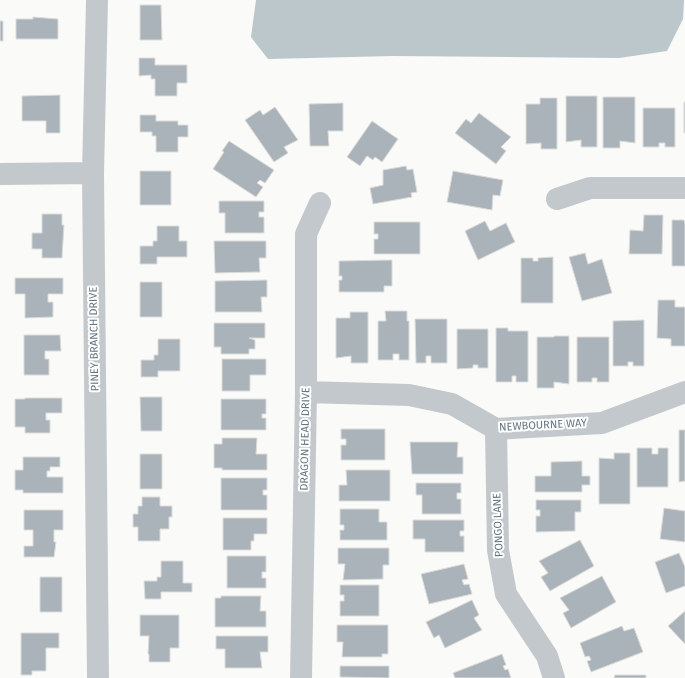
<svg xmlns="http://www.w3.org/2000/svg" width="685" height="678" viewBox="0 0 685 678" font-family="'Fira Sans',sans-serif">
<rect width="100%" height="100%" fill="#fafaf8"/>
<path fill="#bbc7cb" d="M 256,0 L 684,0 L 683,19 L 667,51 L 619,58 L 393,56 L 268,59 L 251,37 Z"/>
<path fill="#aab3b9" stroke="#dcdcda" d="M 140,5 L 161,5 L 162,40 L 140,40 Z
M 33,17 L 58,19 L 58,39 L 16,39 L 16,19 L 33,19 Z
M 0,21 L 3,21 L 3,41 L 0,41 Z
M 139,58 L 155,58 L 155,65 L 187,65 L 187,83 L 177,83 L 177,96 L 155,96 L 155,79 L 151,79 L 151,75 L 139,76 Z
M 60,95 L 60,133 L 46,133 L 46,121 L 22,121 L 22,96 Z
M 566,96 L 597,96 L 597,147 L 581,147 L 581,140 L 566,142 Z
M 603,97 L 635,97 L 635,143 L 620,141 L 620,148 L 603,148 Z
M 540,98 L 557,98 L 557,149 L 541,149 L 541,143 L 526,144 L 526,104 L 540,104 Z
M 684,102 L 685,102 L 685,133 L 684,133 Z
M 343,103 L 343,131 L 328,131 L 329,146 L 310,146 L 309,104 Z
M 275,107 L 298,140 L 284,147 L 288,153 L 274,162 L 245,120 L 260,110 L 263,115 Z
M 643,108 L 675,108 L 675,147 L 665,147 L 665,143 L 659,143 L 659,147 L 643,147 Z
M 479,113 L 511,137 L 501,147 L 506,151 L 496,164 L 455,133 L 466,119 L 471,123 Z
M 140,115 L 156,115 L 156,121 L 178,121 L 178,125 L 188,125 L 188,137 L 178,137 L 178,152 L 156,152 L 156,136 L 152,136 L 152,132 L 140,132 Z
M 372,121 L 398,139 L 382,162 L 375,157 L 373,160 L 367,156 L 360,166 L 347,157 Z
M 229,141 L 274,170 L 265,183 L 260,180 L 257,183 L 263,187 L 256,197 L 213,169 L 224,152 L 222,151 Z
M 406,166 L 407,170 L 413,169 L 417,192 L 411,193 L 412,197 L 373,204 L 370,188 L 383,185 L 383,170 Z
M 140,171 L 171,171 L 171,205 L 140,205 Z
M 453,171 L 503,180 L 500,196 L 493,195 L 492,210 L 447,202 Z
M 219,201 L 264,201 L 264,212 L 259,212 L 259,217 L 264,217 L 264,233 L 225,233 L 225,213 L 219,213 Z
M 42,214 L 62,214 L 62,225 L 64,225 L 62,258 L 42,258 L 42,249 L 32,249 L 32,233 L 42,233 Z
M 644,215 L 663,215 L 662,254 L 629,254 L 630,230 L 643,231 Z
M 672,220 L 684,220 L 685,224 L 685,266 L 672,266 Z
M 485,221 L 490,231 L 506,223 L 515,242 L 478,260 L 465,231 Z
M 374,222 L 420,222 L 420,254 L 374,254 L 374,239 L 378,239 L 378,234 L 374,234 Z
M 157,226 L 179,226 L 179,241 L 187,241 L 187,257 L 157,257 L 157,264 L 140,264 L 140,246 L 153,246 L 153,241 L 157,241 Z
M 214,241 L 266,241 L 266,258 L 259,258 L 260,272 L 215,273 Z
M 585,253 L 588,264 L 602,259 L 612,293 L 582,301 L 569,257 Z
M 553,257 L 553,303 L 521,303 L 521,258 L 533,258 L 533,261 L 538,261 L 538,258 Z
M 392,260 L 392,286 L 384,286 L 384,292 L 339,292 L 339,280 L 342,280 L 342,276 L 339,276 L 339,261 Z
M 15,278 L 63,278 L 63,294 L 48,294 L 48,302 L 53,302 L 53,317 L 25,318 L 25,294 L 15,294 Z
M 267,280 L 267,297 L 261,297 L 262,312 L 215,312 L 215,281 Z
M 140,282 L 162,282 L 162,317 L 140,317 Z
M 658,300 L 675,300 L 675,307 L 685,307 L 685,346 L 671,346 L 671,339 L 657,338 Z
M 385,311 L 407,311 L 407,321 L 409,321 L 409,360 L 399,360 L 399,354 L 393,354 L 393,360 L 378,360 L 378,321 L 386,321 Z
M 350,312 L 368,312 L 368,363 L 351,363 L 351,356 L 336,358 L 336,318 L 350,318 Z
M 415,319 L 447,319 L 447,363 L 431,363 L 431,356 L 426,356 L 426,363 L 416,363 Z
M 644,320 L 644,366 L 633,366 L 633,362 L 628,362 L 628,366 L 613,366 L 613,321 Z
M 214,323 L 265,323 L 265,338 L 249,338 L 255,340 L 255,349 L 249,349 L 249,354 L 221,354 L 221,347 L 214,347 Z
M 496,328 L 508,328 L 508,331 L 528,331 L 528,382 L 516,382 L 516,376 L 512,376 L 512,382 L 496,382 Z
M 457,329 L 488,329 L 488,368 L 478,368 L 478,365 L 473,365 L 473,368 L 457,369 Z
M 24,335 L 60,335 L 61,351 L 45,351 L 45,359 L 49,359 L 49,375 L 24,375 Z
M 554,336 L 569,336 L 569,384 L 554,382 L 554,388 L 537,388 L 537,337 L 554,337 Z
M 577,337 L 609,337 L 609,382 L 597,382 L 597,378 L 592,378 L 592,382 L 577,382 Z
M 158,339 L 180,339 L 180,371 L 158,371 L 158,377 L 141,377 L 141,360 L 154,360 L 154,355 L 158,355 Z
M 222,359 L 266,359 L 266,375 L 250,375 L 250,391 L 222,391 Z
M 140,397 L 162,397 L 162,431 L 141,431 Z
M 25,398 L 62,398 L 62,413 L 46,413 L 46,420 L 50,420 L 50,433 L 25,433 L 25,427 L 15,427 L 15,399 L 25,399 Z
M 221,399 L 266,399 L 266,414 L 262,414 L 262,418 L 266,418 L 266,430 L 221,430 Z
M 341,429 L 385,429 L 385,460 L 341,460 L 341,445 L 346,445 L 346,439 L 341,439 Z
M 679,430 L 685,430 L 685,481 L 679,482 Z
M 222,438 L 257,438 L 256,454 L 267,454 L 267,470 L 222,470 L 222,468 L 214,468 L 214,444 L 222,444 Z
M 410,442 L 458,442 L 457,457 L 463,457 L 463,474 L 412,474 Z
M 637,448 L 652,448 L 652,454 L 658,454 L 658,448 L 668,448 L 668,487 L 637,487 Z
M 614,453 L 630,453 L 630,504 L 599,504 L 599,458 L 614,459 Z
M 140,454 L 162,454 L 162,489 L 140,489 Z
M 23,457 L 60,457 L 60,467 L 50,467 L 50,471 L 47,471 L 47,477 L 63,477 L 63,493 L 23,493 L 23,490 L 15,490 L 15,470 L 23,470 Z
M 582,461 L 582,476 L 590,476 L 590,485 L 582,485 L 582,492 L 535,492 L 535,476 L 551,476 L 551,462 Z
M 346,470 L 390,470 L 390,501 L 339,501 L 339,485 L 347,485 Z
M 221,478 L 267,478 L 267,490 L 263,490 L 263,495 L 267,495 L 267,510 L 221,510 Z
M 416,483 L 461,483 L 461,493 L 457,493 L 457,499 L 461,499 L 461,514 L 422,514 L 422,495 L 416,495 Z
M 142,497 L 160,497 L 160,506 L 172,506 L 172,517 L 169,517 L 169,529 L 160,529 L 160,541 L 138,541 L 138,527 L 133,527 L 133,514 L 138,514 L 138,506 L 142,506 Z
M 536,500 L 581,500 L 581,512 L 575,512 L 575,531 L 536,532 L 536,516 L 540,516 L 540,510 L 536,510 Z
M 664,508 L 685,511 L 685,542 L 660,539 Z
M 340,509 L 379,509 L 379,522 L 387,522 L 387,540 L 340,540 L 340,530 L 344,530 L 344,525 L 340,525 Z
M 24,510 L 63,510 L 63,530 L 54,530 L 54,542 L 56,542 L 54,557 L 24,557 L 24,546 L 33,546 L 33,530 L 24,530 Z
M 223,518 L 267,518 L 267,534 L 254,534 L 254,541 L 251,541 L 251,550 L 223,550 Z
M 413,520 L 464,520 L 464,531 L 460,531 L 460,536 L 464,536 L 464,552 L 425,552 L 425,539 L 413,539 Z
M 580,540 L 594,566 L 550,591 L 541,577 L 548,573 L 539,561 Z
M 338,548 L 389,548 L 389,565 L 383,565 L 383,579 L 343,580 L 345,564 L 338,564 Z
M 679,553 L 685,567 L 685,586 L 666,593 L 655,562 Z
M 227,556 L 266,556 L 266,572 L 262,572 L 262,578 L 266,578 L 266,588 L 227,588 Z
M 161,561 L 183,561 L 183,583 L 192,583 L 192,592 L 161,592 L 161,599 L 145,599 L 144,581 L 157,581 L 157,577 L 161,577 Z
M 464,564 L 468,579 L 462,580 L 464,585 L 469,584 L 472,594 L 429,604 L 421,574 Z
M 602,576 L 616,602 L 571,628 L 563,613 L 569,610 L 560,598 Z
M 40,577 L 62,577 L 62,612 L 40,612 Z
M 340,585 L 379,585 L 379,616 L 340,616 L 340,601 L 344,601 L 344,595 L 340,595 Z
M 221,596 L 261,596 L 260,611 L 266,611 L 266,627 L 215,627 L 215,598 L 221,598 Z
M 472,600 L 479,615 L 474,618 L 482,630 L 445,648 L 439,635 L 434,638 L 426,622 Z
M 685,611 L 685,644 L 668,626 Z
M 140,615 L 179,615 L 179,648 L 170,648 L 170,662 L 149,662 L 149,654 L 148,654 L 149,636 L 140,636 Z
M 337,625 L 388,625 L 388,654 L 382,654 L 382,657 L 342,657 L 343,642 L 337,642 Z
M 622,626 L 624,631 L 634,628 L 643,652 L 591,672 L 587,661 L 591,660 L 589,656 L 585,657 L 580,643 Z
M 21,633 L 59,633 L 59,648 L 46,648 L 46,671 L 32,671 L 32,675 L 21,675 Z
M 216,636 L 268,636 L 268,652 L 260,652 L 262,668 L 225,668 L 225,649 L 216,649 Z
M 502,654 L 506,665 L 503,666 L 505,670 L 508,669 L 511,678 L 455,678 L 453,673 Z
M 340,666 L 389,666 L 389,678 L 340,677 Z
M 615,675 L 646,675 L 646,678 L 614,678 Z"/>
<g fill="none" stroke-linecap="round" stroke-linejoin="round">
<path stroke="#c3c8cc" stroke-width="22" d="M 97,0 L 93,173 L 98,678
M 0,174 L 93,173
M 557,199 L 590,188 L 685,188
M 306,392 L 409,395 L 452,404 L 496,429 L 602,423 L 685,392
M 496,429 L 498,550 L 506,594 L 547,656 L 554,678
M 301,678 L 306,392 L 306,234 L 320,203"/>
</g>
<g text-anchor="middle" dominant-baseline="central" stroke-width="4" stroke-linejoin="round" paint-order="stroke">
<g font-size="11" fill="#657683" stroke="#fff">
<text transform="translate(94 339) rotate(-91)">PINEY BRANCH DRIVE</text>
<text transform="translate(543 425) rotate(-3)">NEWBOURNE WAY</text>
<text transform="translate(305 439) rotate(-89)">DRAGON HEAD DRIVE</text>
<text transform="translate(498 525) rotate(-92)">PONGO LANE</text>
</g>
</g>
</svg>
